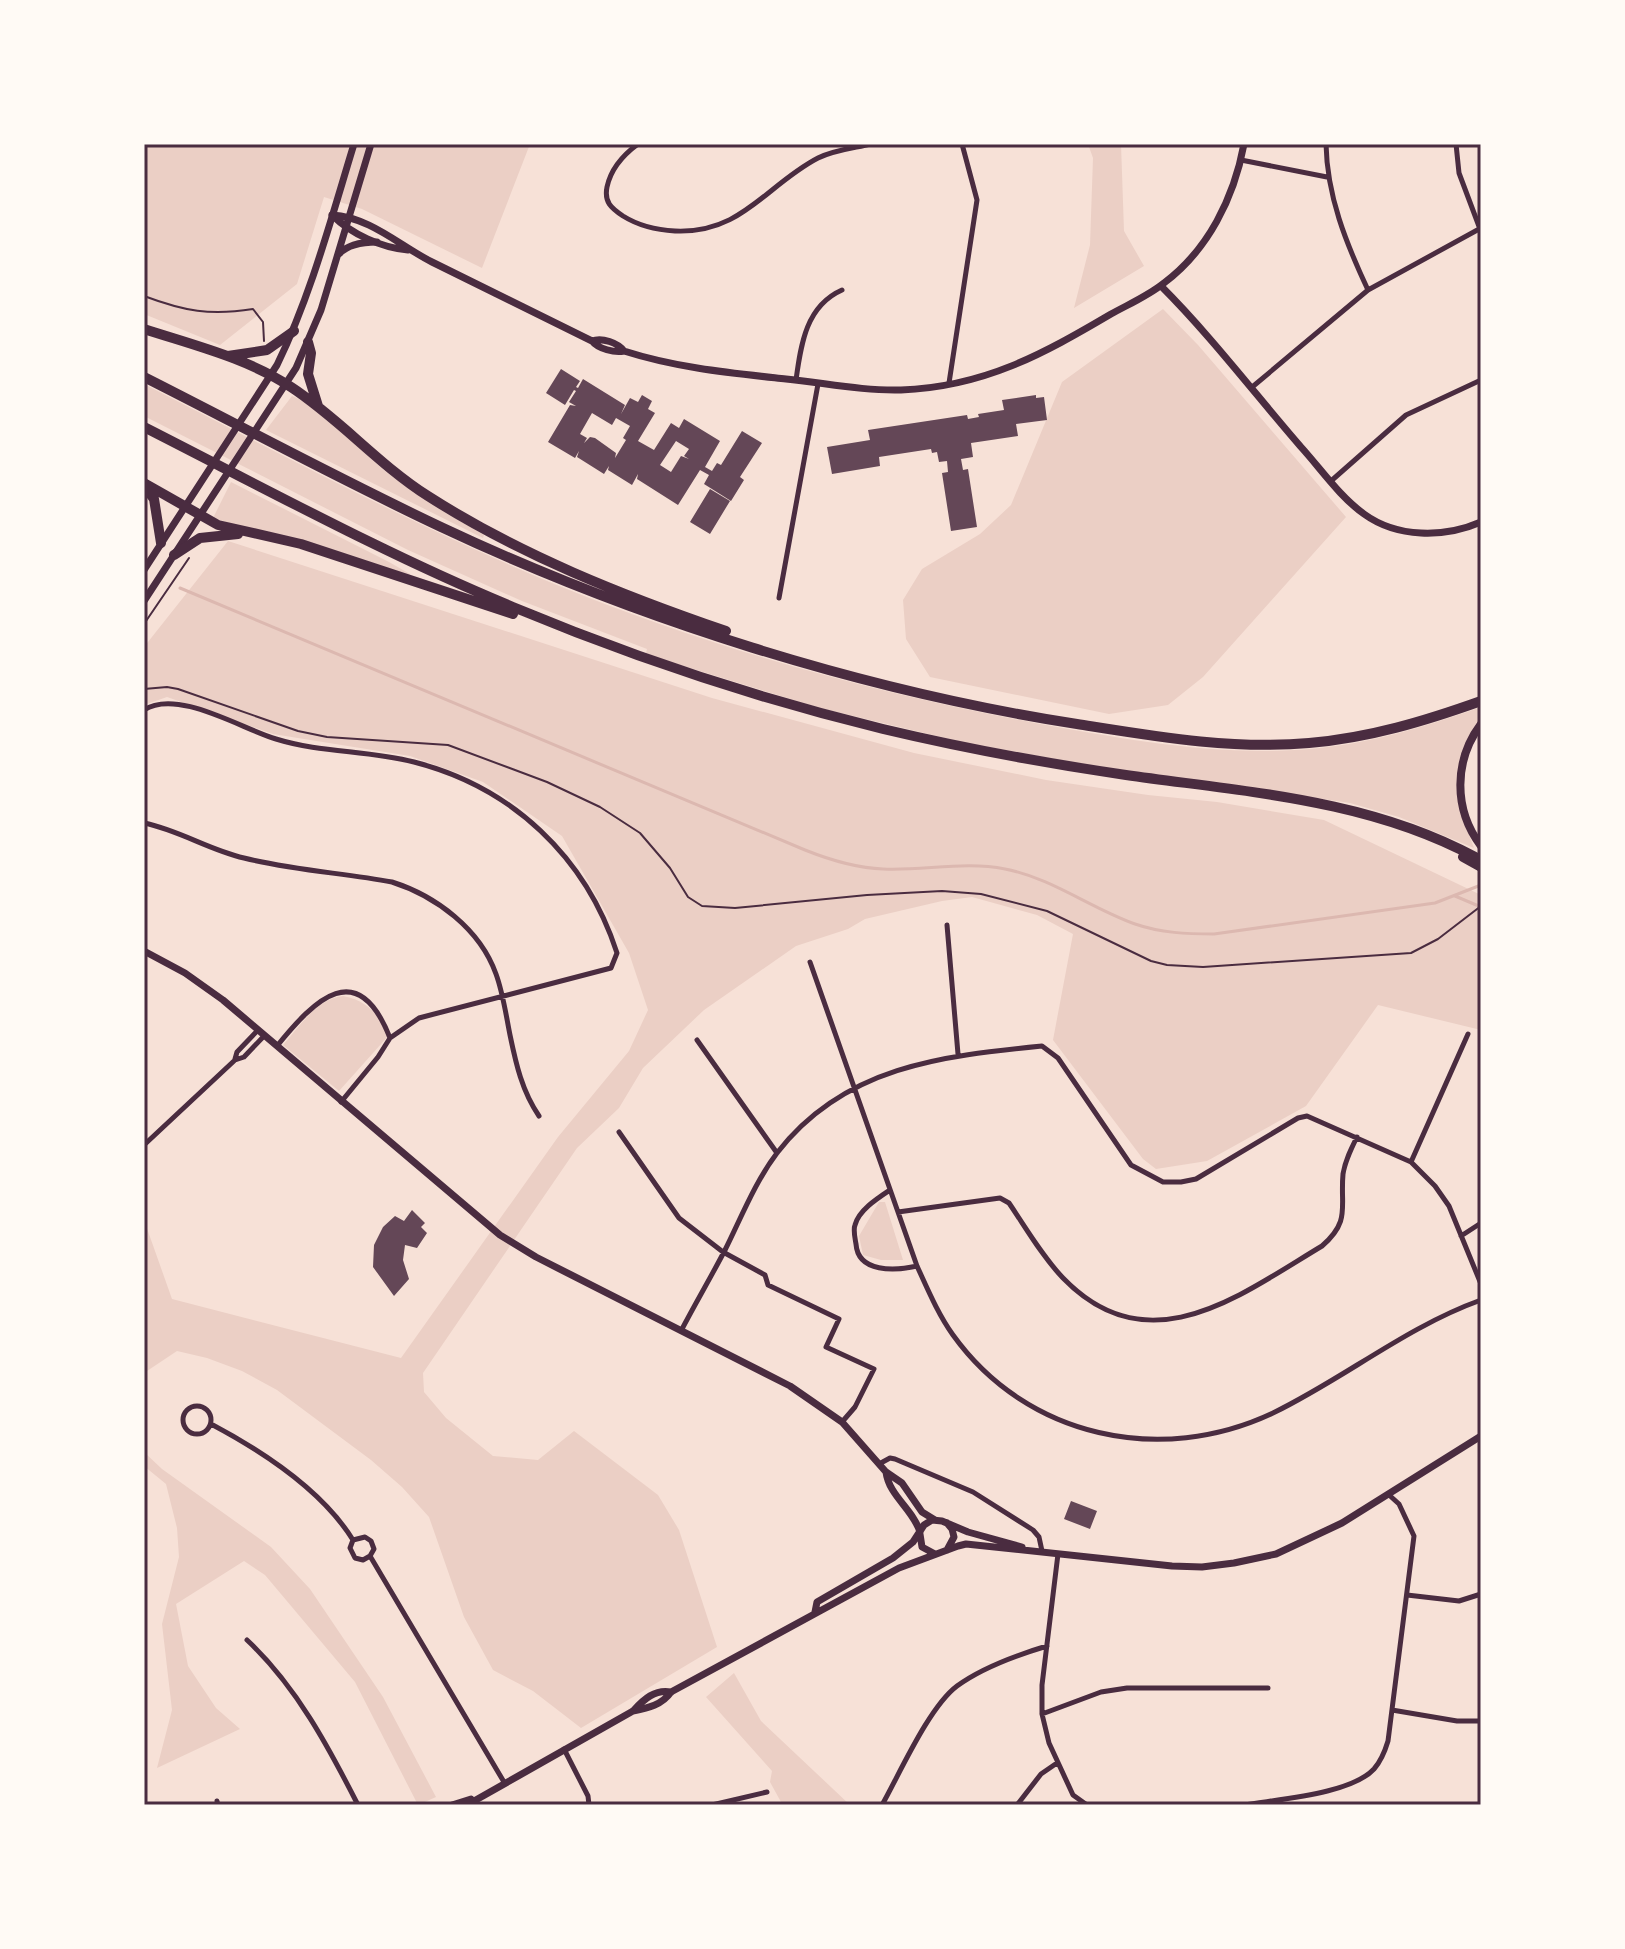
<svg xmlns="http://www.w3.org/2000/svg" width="1625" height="1949" viewBox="0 0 1625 1949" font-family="Commissioner,sans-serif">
<rect width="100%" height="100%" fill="#f7e1d7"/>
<path fill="#ebcfc5" d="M 144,144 L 530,144 L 482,268 L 362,209 L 324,197 L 297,284 L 220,345 L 144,314 Z
M 1088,144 L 1121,144 L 1124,231 L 1144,266 L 1074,308 L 1090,245 L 1093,158 Z
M 1163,309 L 1198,345 L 1346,517 L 1203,677 L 1168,705 L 1109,714 L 930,677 L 906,639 L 903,600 L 922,569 L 980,534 L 1011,505 L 1062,382 Z
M 144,384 C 279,453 412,525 552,583 C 707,647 870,692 1035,723 C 1124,739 1219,757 1309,749 C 1369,744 1425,727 1481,707 L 1481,720 L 1466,746 L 1461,813 L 1474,848 L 1399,817 L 1350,803 L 1077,763 L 966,743 L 820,708 L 664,660 L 646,653 L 647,649 L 522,601 L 408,550 L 144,416 Z
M 292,396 C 313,402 367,457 389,474 C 419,497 452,516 484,535 L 483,538 L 266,430 Z
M 231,482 L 389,562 L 410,574 L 409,577 L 213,518 Z
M 228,541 L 712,698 L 914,753 L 1046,780 L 1148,795 L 1217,802 L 1324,820 L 1481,895 L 1481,1030 L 1378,1005 L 1306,1106 L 1207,1161 L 1156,1169 L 1143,1159 L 1053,1040 L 1073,934 L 1037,915 L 972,897 L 942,901 L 865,919 L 848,929 L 796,946 L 704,1010 L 643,1068 L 619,1108 L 577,1148 L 423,1373 L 424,1392 L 446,1418 L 493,1456 L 538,1460 L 574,1431 L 658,1495 L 679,1530 L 717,1647 L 581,1728 L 533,1691 L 493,1670 L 464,1617 L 429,1517 L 402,1487 L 371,1460 L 277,1390 L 242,1371 L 207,1358 L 177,1351 L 144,1373 L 144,1220 L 172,1299 L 401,1358 L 558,1137 L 629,1051 L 648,1010 L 629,953 L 562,836 L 483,782 L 410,756 L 273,734 L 167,697 L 144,705 L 144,647 Z
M 343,996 C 368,1001 377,1014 390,1034 L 339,1091 L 283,1045 C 300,1026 316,999 343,996 Z
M 879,1202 L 885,1202 L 903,1260 L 881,1260 L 863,1255 L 859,1236 Z
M 144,1452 L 162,1469 L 271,1547 L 310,1589 L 383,1697 L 436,1797 L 418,1805 L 355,1682 L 265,1575 L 244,1561 L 176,1604 L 188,1666 L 216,1708 L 240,1729 L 157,1768 L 172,1710 L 162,1624 L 179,1557 L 177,1528 L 166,1484 L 144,1466 Z
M 734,1673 L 761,1721 L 850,1805 L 795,1805 L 794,1802 L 781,1802 L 770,1782 L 772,1771 L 706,1697 Z"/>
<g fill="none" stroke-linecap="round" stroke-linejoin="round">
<path stroke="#dcb8b0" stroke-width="3" d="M 180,588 L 805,850 C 830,860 855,868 883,869 C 923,871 965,861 1005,869 C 1052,878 1090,908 1135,924 C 1161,933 1187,934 1214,934 L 1435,903 L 1481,885
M 1455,896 L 1481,907"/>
</g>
<path fill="#644757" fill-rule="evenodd" d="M 561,369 L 580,381 L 576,387 L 578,388 L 583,379 L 625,405 L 621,414 L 630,398 L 638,402 L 642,395 L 652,401 L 648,409 L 655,413 L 638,441 L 654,450 L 671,423 L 679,428 L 684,419 L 720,441 L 705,467 L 712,471 L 717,463 L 721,465 L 742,431 L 762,443 L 740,477 L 744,480 L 731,501 L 704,484 L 709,475 L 700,470 L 678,505 L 637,479 L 638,474 L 632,485 L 608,470 L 609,466 L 604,474 L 577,457 L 579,451 L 575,458 L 548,442 L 570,405 L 576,406 L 569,402 L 576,391 L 574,390 L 565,405 L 546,393 ZM 592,413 L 612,425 L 616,418 L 630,426 L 623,438 L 626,440 L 615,458 L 616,453 L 595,438 L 590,437 L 584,443 L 587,438 L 580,434 ZM 676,441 L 689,449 L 684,456 L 689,459 L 681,456 L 671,472 L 660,465 Z
M 1036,395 L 1036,398 L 1044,397 L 1047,420 L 1016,424 L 1018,436 L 971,443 L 973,457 L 961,459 L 963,470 L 968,469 L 977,527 L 951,531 L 942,473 L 948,472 L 947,461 L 939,462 L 937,452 L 932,453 L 931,449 L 879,457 L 880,466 L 832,474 L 827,447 L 870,440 L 868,430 L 967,415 L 968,419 L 979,417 L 978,414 L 1004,410 L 1002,400 Z
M 710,489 L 730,501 L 710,534 L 690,522 Z
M 412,1210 L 425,1223 L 421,1227 L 427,1233 L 417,1248 L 405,1245 L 403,1260 L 409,1279 L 394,1296 L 373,1267 L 374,1245 L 383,1227 L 395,1216 L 404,1221 Z
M 1071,1501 L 1097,1511 L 1090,1529 L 1064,1519 Z"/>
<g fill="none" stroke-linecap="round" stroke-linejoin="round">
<path stroke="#4a2c40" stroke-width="2" d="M 144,296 C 184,311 210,316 253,309 L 263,322 L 264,341
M 144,624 L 189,558
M 144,689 L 167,687 L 178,689 L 298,731 L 327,737 L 448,745 L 547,782 L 600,807 L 640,833 L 670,868 L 688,897 L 702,906 L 735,908 L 867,895 L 942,891 L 981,894 L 1047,911 L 1151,961 L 1167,965 L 1203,967 L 1411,953 L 1438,939 L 1481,906"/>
<path stroke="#4a2c40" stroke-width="5" d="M 638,144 C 623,155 611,168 607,187 C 604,202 611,208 623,216 C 639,226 656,230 675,231 C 742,234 766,185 818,158 C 834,150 854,148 871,144
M 1326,144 C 1327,196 1346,243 1368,290
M 1456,144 L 1459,173 L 1480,229
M 1241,160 L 1327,177
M 796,380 C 801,344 806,306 842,290
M 949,383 L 977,200 L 962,144
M 1251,388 L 1368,290 L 1481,228
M 1331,481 L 1406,415 L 1481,380
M 779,598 L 818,384
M 144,710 C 177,688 242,729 276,739 C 321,753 368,750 414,762 C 512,787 586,857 617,953 L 611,968 L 419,1018 L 390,1038 L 378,1057 L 341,1102
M 144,823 C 179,830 209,850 244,858 C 292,870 343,873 392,882 C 436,896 480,929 496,974 C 503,993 506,1015 510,1035 C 516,1064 522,1091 539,1116
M 947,925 L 958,1054
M 810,962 L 917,1266 C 928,1290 938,1314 953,1335 C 1027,1438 1161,1466 1273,1413 C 1345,1378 1406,1327 1481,1300
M 697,1040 L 777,1153
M 277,1046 C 315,999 358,956 390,1038
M 235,1059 L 237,1052 L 258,1030
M 619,1132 L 679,1218 L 723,1252 L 765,1275 L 768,1285 L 839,1319 L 826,1347 L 874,1369 L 855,1407 L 842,1422
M 144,1145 L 235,1060 L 244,1057 L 264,1036
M 1411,1162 L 1468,1034
M 890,1190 C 878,1198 859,1210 855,1225 C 853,1230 855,1238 856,1244 C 858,1273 895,1271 917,1266
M 898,1212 L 1000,1198 L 1009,1203 C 1026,1228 1042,1256 1063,1278 C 1149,1367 1240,1295 1322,1246 C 1351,1221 1340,1207 1343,1174 C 1345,1161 1351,1149 1357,1137
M 1461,1236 L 1481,1223
M 681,1331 C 695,1304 711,1277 725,1250 C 741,1218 755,1182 777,1153 C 844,1066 942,1056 1042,1046 L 1058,1058 L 1131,1165 L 1163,1182 L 1181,1182 L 1196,1179 L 1298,1118 L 1307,1116 L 1411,1162 L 1435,1186 L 1449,1206 L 1481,1284
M183 1420a14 14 0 1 1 28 0a14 14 0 1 1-28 0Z
M 211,1424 C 262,1451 322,1490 353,1540
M 879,1464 L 890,1458 L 895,1459 L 973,1492 L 1033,1530 L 1039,1537 L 1042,1551
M 1058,1554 L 1042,1685 L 1042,1714 L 1049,1743 L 1073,1795 L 1087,1805
M 370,1556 L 363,1560 L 355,1558 L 350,1548 L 353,1540 L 365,1537 L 371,1541 L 374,1549 L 370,1556 L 504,1782
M 1407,1595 L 1459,1601 L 1481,1594
M 247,1640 C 296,1686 328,1746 358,1805
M 1392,1710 L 1457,1721 L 1481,1721
M 1042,1714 L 1101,1692 L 1127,1688 L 1268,1688
M 564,1749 L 588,1796 L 589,1805
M 217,1801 L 218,1805
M 712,1805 L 767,1792
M 882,1805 C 900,1773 929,1707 957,1686 C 983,1667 1017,1655 1047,1646
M 1017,1805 L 1041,1774 L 1057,1763
M 1244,1805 C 1279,1799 1351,1794 1374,1769 C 1381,1761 1385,1751 1388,1741 L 1414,1536 L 1399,1504 L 1388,1494"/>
<path stroke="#4a2c40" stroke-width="7" d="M 332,215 C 370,217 400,246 432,262 L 592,341 C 598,349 615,353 624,351 C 677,368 731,373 786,379 C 825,383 863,391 901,390 C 984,387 1043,354 1111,314 C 1129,304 1148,296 1164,283 C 1208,250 1234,198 1244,144
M 332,215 C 351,234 382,248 408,250
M 1161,286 C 1211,336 1255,394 1301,447 C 1321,469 1340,497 1364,514 C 1397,538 1444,538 1481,522
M 592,341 C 602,337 618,343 624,351"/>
<path stroke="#4a2c40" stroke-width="7" d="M 339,254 C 348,244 364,242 377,242
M 144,570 L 277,365 C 311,295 331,219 354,144
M 144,601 L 296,368 L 321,310 L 371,144
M 144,951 L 185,973 L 223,1000 L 500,1235 L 536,1257 L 790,1386 L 842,1422 L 886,1472 L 902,1483 L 922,1512 L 935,1520
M 886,1472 C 889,1496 913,1509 920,1532
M 920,1534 L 922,1547 L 935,1554
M 947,1550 L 954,1537 L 952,1529 L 947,1523
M 815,1612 L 817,1602 L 893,1558 L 913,1542 L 924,1525 L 932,1520 L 942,1521 L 968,1532 L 1022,1547
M 633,1711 C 648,1708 662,1705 671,1692 L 899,1568 L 958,1546 L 966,1544 L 1172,1566 L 1202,1567 L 1234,1563 L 1276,1554 L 1342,1523 L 1481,1436
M 452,1805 L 471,1799
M 467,1805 L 633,1711 C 644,1699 655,1689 671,1692"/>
<path stroke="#4a2c40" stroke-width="8" d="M 1481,724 C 1454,760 1453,809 1481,846"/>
<path stroke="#4a2c40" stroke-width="10" d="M 144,329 C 193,345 247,358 291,387 C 340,419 379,465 428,496 C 520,555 624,596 726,631
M 308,342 L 311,353 L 308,374 L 318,406
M 228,356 L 267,350 L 294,331
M 144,377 C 243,427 341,480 441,527 C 636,619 864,691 1077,724 C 1153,736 1232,750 1309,743 C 1369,738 1425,721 1481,701
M 144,427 C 266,489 387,555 513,607 C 633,657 756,698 883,729 C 963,748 1044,763 1126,775 C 1245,792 1368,799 1475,857
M 144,483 L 218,525 L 301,544 L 513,614
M 144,485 L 154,499 L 161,543
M 174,555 L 200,538 L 238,534
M 1463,857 L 1481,867"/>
</g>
<rect width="1625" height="1949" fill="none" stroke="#fffaf5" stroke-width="292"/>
<rect x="146" y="146" width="1333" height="1657" fill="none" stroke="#4a2c40" stroke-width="3"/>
</svg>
